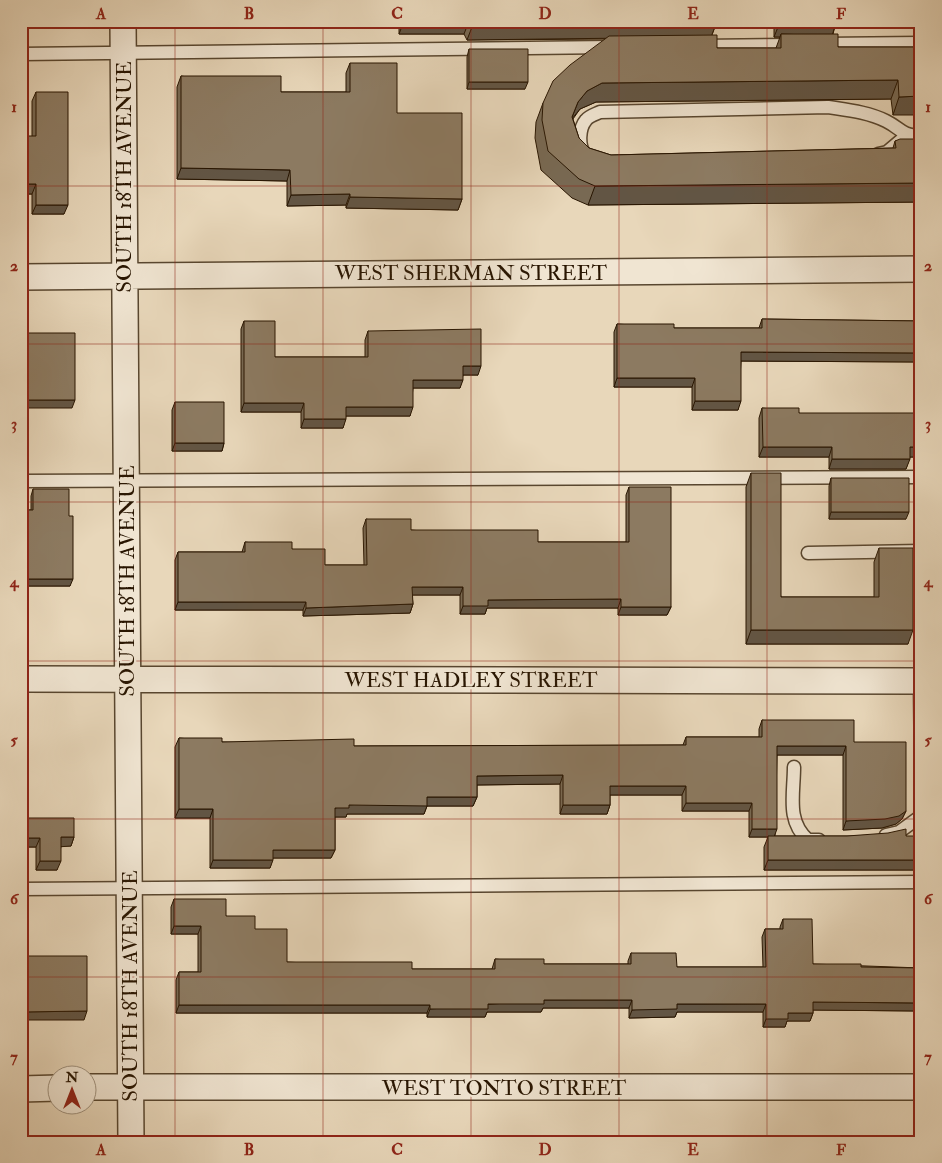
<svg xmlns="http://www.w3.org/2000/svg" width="942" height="1163" viewBox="0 0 942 1163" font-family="'IM FELL Double Pica',serif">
<rect width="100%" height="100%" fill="#e8d7ba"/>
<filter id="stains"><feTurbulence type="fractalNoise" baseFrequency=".004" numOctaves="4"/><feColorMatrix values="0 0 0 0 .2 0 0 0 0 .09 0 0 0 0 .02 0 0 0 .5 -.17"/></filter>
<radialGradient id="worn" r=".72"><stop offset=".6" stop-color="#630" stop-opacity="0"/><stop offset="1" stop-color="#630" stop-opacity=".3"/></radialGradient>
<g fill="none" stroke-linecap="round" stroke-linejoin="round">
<defs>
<path id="lane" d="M 823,44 L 921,43
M 701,46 L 793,45
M 21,54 L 611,47
M 585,154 C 578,146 579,128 586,120 C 589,116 596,114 600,112 L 828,107 C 847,110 868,112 886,121 C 902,129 900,135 921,136
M 878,154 L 887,152 L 906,136
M 21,481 L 921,477
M 808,553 L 921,551
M 920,681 L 921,770
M 794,767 C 794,794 786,821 808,840 L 819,840
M 886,835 L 899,832 L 921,816
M 21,889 L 921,882"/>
<path id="street" d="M 123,21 L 131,1142
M 21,277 L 921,269
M 21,679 L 921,681
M 88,1087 L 921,1087
M 21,1089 L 58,1088"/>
</defs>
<use href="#lane" stroke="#58462f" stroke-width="15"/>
<use href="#street" stroke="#58462f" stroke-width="28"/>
<use href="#lane" stroke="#f0e5d2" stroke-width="12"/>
<use href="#street" stroke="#f0e5d2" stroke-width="25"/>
</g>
<path fill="#786953" stroke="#281501" d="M 399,21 L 716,21 L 716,24 L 712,35 L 717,48 L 776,48 L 780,37 L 774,37 L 774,21 L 916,21 L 916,23 L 835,23 L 835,26 L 833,34 L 838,47 L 921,47 L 893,115 L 891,99 L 596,102 L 580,109 L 573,119 L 579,138 L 589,148 L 611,155 L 893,148 L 895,141 L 921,139 L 921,202 L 588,205 L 572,198 L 541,170 L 535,138 L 536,122 L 543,103 L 606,39 L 467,40 L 464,34 L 399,34 Z
M 469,49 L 525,89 L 467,89 L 467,57 Z
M 350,63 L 397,113 L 462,199 L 458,210 L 346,208 L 346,205 L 287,206 L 287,181 L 177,179 L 177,87 L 181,76 L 281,92 L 346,92 L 346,73 Z
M 36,92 L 64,214 L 32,214 L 32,194 L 21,194 L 32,136 L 32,101 Z
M 762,319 L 921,321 L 921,362 L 741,361 L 738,410 L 692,410 L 692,387 L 614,387 L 614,332 L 617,324 L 674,328 L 759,328 Z
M 244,321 L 275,357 L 365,357 L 365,340 L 368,331 L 478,375 L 463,375 L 460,388 L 413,388 L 410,416 L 346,416 L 343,428 L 301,428 L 301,412 L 241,412 L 241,329 Z
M 175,402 L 224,443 L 222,451 L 172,451 L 172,410 Z
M 762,408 L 799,413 L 921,457 L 910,457 L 906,469 L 829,469 L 829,457 L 759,457 L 759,418 Z
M 751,473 L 781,597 L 874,597 L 874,562 L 879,548 L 908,644 L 746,644 L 746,487 Z
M 831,478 L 906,519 L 829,519 L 829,486 Z
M 629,487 L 671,607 L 667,615 L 618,615 L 618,608 L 487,608 L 485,614 L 460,614 L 460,595 L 412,595 L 413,604 L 410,613 L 303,616 L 303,610 L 175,610 L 175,560 L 178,552 L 242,552 L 245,542 L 292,549 L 325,565 L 364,565 L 363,528 L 366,519 L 411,530 L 538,542 L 626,542 L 626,495 Z
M 33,489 L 69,516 L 70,586 L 21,586 L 21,611 L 21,510 L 31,510 L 31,496 Z
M 762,720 L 854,742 L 906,811 L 902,819 L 896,824 L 882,828 L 843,830 L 843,755 L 777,755 L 775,836 L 906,836 L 918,870 L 764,870 L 764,847 L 768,837 L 749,837 L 749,811 L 682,811 L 682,795 L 610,795 L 610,805 L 607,814 L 560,814 L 560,784 L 477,785 L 477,797 L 473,806 L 427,806 L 424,814 L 347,814 L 346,817 L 335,817 L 335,850 L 331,858 L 273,858 L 270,868 L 210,868 L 210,818 L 175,818 L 175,747 L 179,738 L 222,742 L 354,746 L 683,745 L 686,737 L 759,737 L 759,729 Z
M 21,727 L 26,818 L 74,837 L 71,846 L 61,846 L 57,870 L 36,870 L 36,847 L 21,847 Z
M 174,899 L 226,916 L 255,929 L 287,962 L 412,969 L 492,969 L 495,959 L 544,964 L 628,964 L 628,961 L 631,953 L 677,967 L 763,967 L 762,937 L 765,929 L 780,929 L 780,927 L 783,919 L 813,964 L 921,968 L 921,1004 L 918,1011 L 813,1010 L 813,1013 L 810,1021 L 787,1021 L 785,1027 L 763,1027 L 763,1012 L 677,1012 L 675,1017 L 629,1018 L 629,1008 L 543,1008 L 541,1012 L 487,1012 L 485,1017 L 427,1017 L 427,1013 L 176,1013 L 176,980 L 179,972 L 198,972 L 198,934 L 171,934 L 171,907 Z"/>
<path fill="#625544" stroke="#281501" d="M 404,21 L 469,21 L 464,34 L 399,34 Z
M 832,21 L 916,21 L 916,23 L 832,23 Z
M 716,24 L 711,37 L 467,40 L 472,27 Z
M 835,26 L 832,36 L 781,34 L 780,37 L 774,37 L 778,27 Z
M 898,80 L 891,99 L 596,102 L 580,109 L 571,120 L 578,102 L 587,91 L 602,83 Z
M 469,82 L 528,82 L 525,89 L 467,89 Z
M 921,96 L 921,115 L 893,115 L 899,97 Z
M 181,168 L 290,170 L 287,181 L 177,179 Z
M 921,183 L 921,202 L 588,205 L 595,186 Z
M 21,184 L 36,184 L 32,194 L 21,194 Z
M 350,194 L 346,205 L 287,206 L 291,195 Z
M 350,197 L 462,199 L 458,210 L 346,208 Z
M 36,205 L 68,205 L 64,214 L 32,214 Z
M 741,352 L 921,353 L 921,362 L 738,361 Z
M 463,366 L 481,366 L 478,375 L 460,375 Z
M 617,378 L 695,378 L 692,387 L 614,387 Z
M 413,380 L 463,380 L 460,388 L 410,388 Z
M 21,400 L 75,400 L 72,408 L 21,408 Z
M 695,401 L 741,401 L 738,410 L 692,410 Z
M 244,403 L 304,403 L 301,412 L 241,412 Z
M 346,407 L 413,407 L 410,416 L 343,416 Z
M 304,419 L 346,419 L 343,428 L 301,428 Z
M 175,443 L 224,443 L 222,451 L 172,451 Z
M 763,447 L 832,447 L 829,457 L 759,457 Z
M 910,447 L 921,447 L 921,457 L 906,457 Z
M 832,459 L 910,459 L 906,469 L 829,469 Z
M 831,512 L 909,512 L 906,519 L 829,519 Z
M 21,579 L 73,579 L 70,586 L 21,586 Z
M 412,587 L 463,587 L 460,595 L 409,595 Z
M 621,599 L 618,608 L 487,608 L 485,614 L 460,614 L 463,606 L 488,600 Z
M 178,602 L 306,602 L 303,610 L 175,610 Z
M 413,604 L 410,613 L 303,616 L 306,608 Z
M 621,607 L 671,607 L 667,615 L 618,615 Z
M 751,630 L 913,630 L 908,644 L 746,644 Z
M 777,746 L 846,746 L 843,755 L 774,755 Z
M 563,775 L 560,784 L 473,785 L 477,776 Z
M 610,786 L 686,786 L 682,795 L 607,795 Z
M 427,797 L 477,797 L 473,806 L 427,806 L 424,814 L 347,814 L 346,817 L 331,817 L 335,808 L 349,805 Z
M 686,803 L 752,803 L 749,811 L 682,811 Z
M 563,805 L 610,805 L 607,814 L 560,814 Z
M 179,809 L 213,809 L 210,818 L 175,818 Z
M 906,811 L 902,819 L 896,824 L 882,828 L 843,830 L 846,821 Z
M 752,829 L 777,829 L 774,837 L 749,837 Z
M 61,837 L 74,837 L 71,846 L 57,847 Z
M 21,838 L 40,838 L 36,847 L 21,847 Z
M 273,850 L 335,850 L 331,858 L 270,858 Z
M 213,860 L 273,860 L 270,868 L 210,868 Z
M 768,860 L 921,860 L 921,864 L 918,870 L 764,870 Z
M 40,861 L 61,861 L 57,870 L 36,870 Z
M 174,926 L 201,926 L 198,934 L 171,934 Z
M 544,1000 L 632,1000 L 629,1008 L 543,1008 L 541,1012 L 487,1012 L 485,1017 L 427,1017 L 430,1009 Z
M 813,1002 L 921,1003 L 921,1004 L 918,1011 L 810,1010 Z
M 677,1004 L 766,1004 L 763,1012 L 677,1012 L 675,1017 L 629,1018 L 632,1010 Z
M 179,1005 L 430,1005 L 427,1013 L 176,1013 Z
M 87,1011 L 84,1020 L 21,1020 L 21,1012 Z
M 788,1013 L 813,1013 L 810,1021 L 787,1021 L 785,1027 L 763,1027 L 766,1019 Z"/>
<path fill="#8c7a61" stroke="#281501" d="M 469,21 L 716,21 L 716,24 L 472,27 Z
M 778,21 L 835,21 L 835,26 L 778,27 Z
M 781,34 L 838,34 L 838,47 L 921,47 L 921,96 L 899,97 L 898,80 L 602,83 L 587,91 L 578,102 L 572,117 L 579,138 L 589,148 L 611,155 L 896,148 L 895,141 L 900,139 L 921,139 L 921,183 L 595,186 L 579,179 L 548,151 L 542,120 L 543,103 L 553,81 L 570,65 L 609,36 L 717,35 L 717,48 L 781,48 Z
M 469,49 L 528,49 L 528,82 L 469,82 Z
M 350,63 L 397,63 L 397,113 L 462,113 L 462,199 L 350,197 L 350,194 L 291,195 L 290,170 L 181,168 L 181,76 L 281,76 L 281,92 L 350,92 Z
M 36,92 L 68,92 L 68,205 L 36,205 L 36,184 L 21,184 L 21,136 L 36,136 Z
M 762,319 L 921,321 L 921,353 L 741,352 L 741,401 L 695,401 L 695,378 L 617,378 L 617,324 L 674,324 L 674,328 L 762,328 Z
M 244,321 L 275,321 L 275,357 L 368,357 L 368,331 L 481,329 L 481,366 L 463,366 L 463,380 L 413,380 L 413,407 L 346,407 L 346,419 L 304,419 L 304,403 L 244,403 Z
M 21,331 L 24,331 L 24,333 L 75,333 L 75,400 L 21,400 Z
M 175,402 L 224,402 L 224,443 L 175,443 Z
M 762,408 L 799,408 L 799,413 L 921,413 L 921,447 L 910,447 L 910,459 L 832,459 L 832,447 L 763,447 Z
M 751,473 L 781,473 L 781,597 L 879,597 L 879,548 L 913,548 L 913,630 L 751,630 Z
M 831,478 L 909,478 L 909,512 L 831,512 Z
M 629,487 L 671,487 L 671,607 L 621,607 L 621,599 L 488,600 L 488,606 L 463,606 L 463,587 L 412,587 L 413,604 L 306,608 L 306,602 L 178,602 L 178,552 L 245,552 L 245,542 L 292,542 L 292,549 L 325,549 L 325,565 L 367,565 L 366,519 L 411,519 L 411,530 L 538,530 L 538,542 L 629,542 Z
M 33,489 L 69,489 L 69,516 L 73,516 L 73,579 L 21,579 L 21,611 L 21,510 L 33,510 Z
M 762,720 L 854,720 L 854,742 L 906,742 L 906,811 L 899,816 L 885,819 L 846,821 L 846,746 L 777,746 L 777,829 L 752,829 L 752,803 L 686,803 L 686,786 L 610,786 L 610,805 L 563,805 L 563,775 L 477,776 L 477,797 L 427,797 L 427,806 L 349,805 L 349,808 L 335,808 L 335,850 L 273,850 L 273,860 L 213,860 L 213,809 L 179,809 L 179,738 L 222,738 L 222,742 L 354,739 L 354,746 L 686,745 L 686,737 L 762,737 Z
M 21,727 L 25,727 L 26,818 L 74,818 L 74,837 L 61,837 L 61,861 L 40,861 L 40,838 L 21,838 Z
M 906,829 L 906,836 L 921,836 L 921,860 L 768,860 L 768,836 L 847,836 L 888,833 Z
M 174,899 L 226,899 L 226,916 L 255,916 L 255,929 L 287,929 L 287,962 L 412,962 L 412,969 L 495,969 L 495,959 L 544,959 L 544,964 L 631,964 L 631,953 L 676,953 L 677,967 L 766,967 L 765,929 L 783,929 L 783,919 L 812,919 L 813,964 L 861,964 L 861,967 L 921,968 L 921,1003 L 813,1002 L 813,1013 L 788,1013 L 788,1019 L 766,1019 L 766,1004 L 677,1004 L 677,1009 L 632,1010 L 632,1000 L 544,1000 L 544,1004 L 488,1004 L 488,1009 L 430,1009 L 430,1005 L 179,1005 L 179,972 L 201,972 L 201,926 L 174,926 Z
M 21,920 L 27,920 L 27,956 L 87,956 L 87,1011 L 21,1012 Z"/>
<path fill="none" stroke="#8f2418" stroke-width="1" stroke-opacity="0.55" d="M 175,21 L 175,1142M 323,21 L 323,1142M 471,21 L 471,1142M 619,21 L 619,1142M 767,21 L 767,1142M 21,186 L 921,186M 21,344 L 921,344M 21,502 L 921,502M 21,661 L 921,661M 21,819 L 921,819M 21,977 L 921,977"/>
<g text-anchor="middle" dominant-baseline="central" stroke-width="4.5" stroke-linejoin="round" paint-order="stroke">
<g font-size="21" fill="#281501" stroke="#f0e5d2">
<text transform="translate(124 177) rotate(-90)">SOUTH 18TH AVENUE</text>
<text x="471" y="273">WEST SHERMAN STREET</text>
<text transform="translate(127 581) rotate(-90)">SOUTH 18TH AVENUE</text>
<text x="471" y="680">WEST HADLEY STREET</text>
<text transform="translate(130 986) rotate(-90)">SOUTH 18TH AVENUE</text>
<text x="504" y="1088">WEST TONTO STREET</text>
</g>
</g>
<rect width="942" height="1163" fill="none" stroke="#e8d7ba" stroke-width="55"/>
<g transform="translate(72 1090)"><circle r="24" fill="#f0e5d2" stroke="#a0927e"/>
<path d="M0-4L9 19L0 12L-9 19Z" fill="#8f2418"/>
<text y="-8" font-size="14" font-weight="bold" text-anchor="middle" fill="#281501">N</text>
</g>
<rect x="28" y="28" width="886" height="1108" fill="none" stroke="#8f2418" stroke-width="2"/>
<g font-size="16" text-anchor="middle" font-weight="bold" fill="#8f2418">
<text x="101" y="19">A</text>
<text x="249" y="19">B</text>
<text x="397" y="19">C</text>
<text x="545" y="19">D</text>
<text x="693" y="19">E</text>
<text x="841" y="19">F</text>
<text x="14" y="112">1</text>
<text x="928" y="112">1</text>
<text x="14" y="271">2</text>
<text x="928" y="271">2</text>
<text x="14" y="429">3</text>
<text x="928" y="429">3</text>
<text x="14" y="587">4</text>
<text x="928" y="587">4</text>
<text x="14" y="745">5</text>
<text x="928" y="745">5</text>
<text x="14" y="904">6</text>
<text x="928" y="904">6</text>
<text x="14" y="1062">7</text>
<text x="928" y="1062">7</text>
<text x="101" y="1155">A</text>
<text x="249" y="1155">B</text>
<text x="397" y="1155">C</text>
<text x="545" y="1155">D</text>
<text x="693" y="1155">E</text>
<text x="841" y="1155">F</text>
</g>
<rect width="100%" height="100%" filter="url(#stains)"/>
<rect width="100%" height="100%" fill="url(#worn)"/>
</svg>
